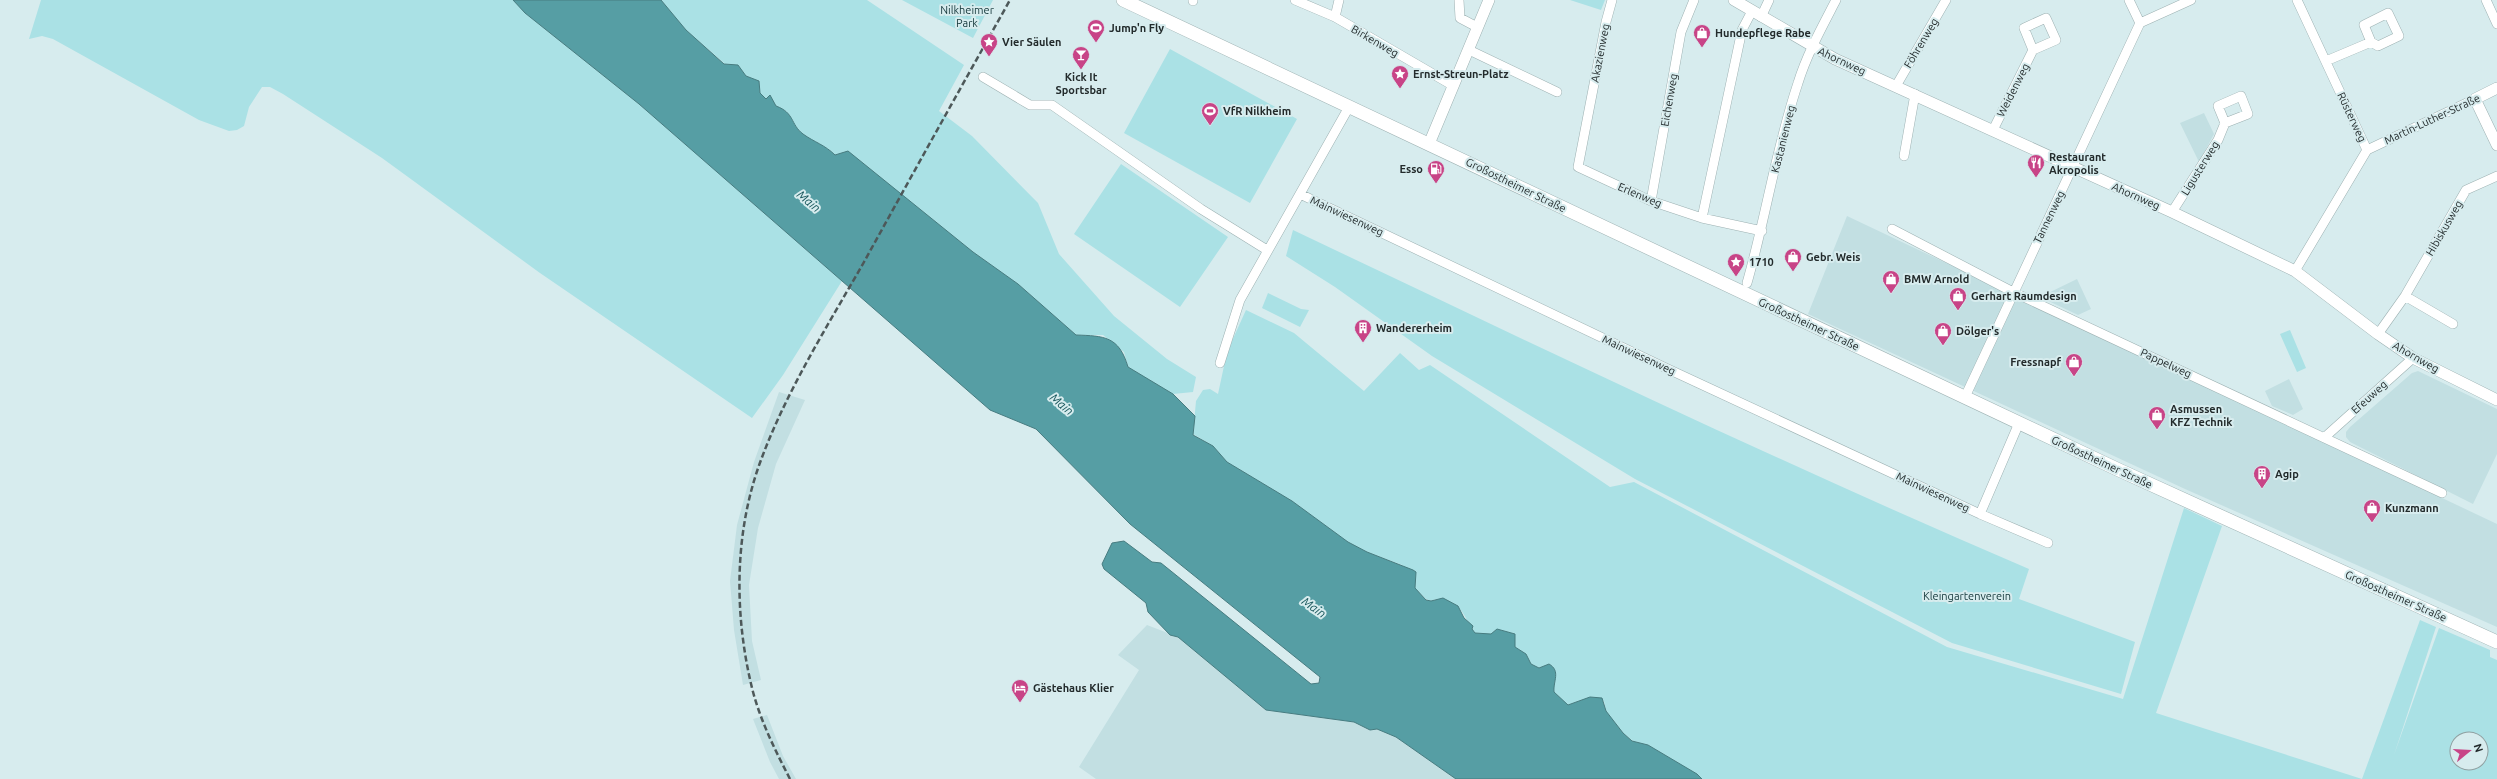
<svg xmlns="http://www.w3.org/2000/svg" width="2497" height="779" viewBox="0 0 2497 779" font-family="Ubuntu,sans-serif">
<rect width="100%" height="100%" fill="#d7ecee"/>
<path fill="#c2dfe2" d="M 2204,113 L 2214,134 L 2199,162 L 2180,123 Z
M 1847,216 L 2497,524 L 2497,627 L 2185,489 L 1808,314 Z
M 2077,279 L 2091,309 L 2078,315 L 2040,297 Z
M 2418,371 L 2497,409 L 2497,454 L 2473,504 L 2350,442 L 2346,437 L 2346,432 L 2350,427 L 2412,373 Z
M 2289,379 L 2303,409 L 2293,415 L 2272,406 L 2265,391 Z
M 779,392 L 805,400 L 776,464 L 758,528 L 749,585 L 752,641 L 761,680 L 743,685 L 734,630 L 730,581 L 737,525 L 754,462 Z
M 1147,625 L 1178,637 L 1266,710 L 1354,722 L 1370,730 L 1377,729 L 1396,737 L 1456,779 L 1096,779 L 1079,767 L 1139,670 L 1118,655 Z
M 767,715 L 783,756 L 796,779 L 779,779 L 770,762 L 753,719 Z"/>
<path fill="#aae1e5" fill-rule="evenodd" d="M 41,0 L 513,0 L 525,13 L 639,104 L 842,281 L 783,375 L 752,418 L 540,273 L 382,158 L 283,94 L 270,87 L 262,87 L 249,107 L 244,126 L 237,130 L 229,131 L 199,120 L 53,39 L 42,36 L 29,39 Z
M 661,0 L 867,0 L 964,65 L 939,111 L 972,136 L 1038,203 L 1059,254 L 1114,316 L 1167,359 L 1196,377 L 1193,392 L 1173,394 L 1142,377 L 1128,367 L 1124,352 L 1103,335 L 1076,335 L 1018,284 L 973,252 L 848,152 L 835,155 C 825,145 814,142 803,134 C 790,124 795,113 776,106 L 770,95 L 766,100 L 760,93 L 759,81 L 746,76 L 738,65 L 725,64 L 686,30 Z
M 902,0 L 993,0 L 973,38 Z
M 1570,0 L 1605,0 L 1601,10 Z
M 1170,49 L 1297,119 L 1250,203 L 1124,133 Z
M 1121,164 L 1228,237 L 1180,307 L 1074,234 Z
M 1293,230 C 1537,346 1781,463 2029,569 L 2019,599 L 2135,642 L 2121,694 L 1952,643 L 1635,479 L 1432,356 L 1335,287 L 1286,256 Z
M 1268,293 L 1301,309 L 1309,310 L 1300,327 L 1262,308 Z
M 1246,310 L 1294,333 L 1364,391 L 1400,353 L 1419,370 L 1430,365 L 1610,487 L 1634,482 L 1947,647 L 2123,699 L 2184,508 L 2222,526 L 2156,713 L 2362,779 L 1702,779 L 1697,774 L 1648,745 L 1633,741 L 1623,733 L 1606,711 L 1604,701 L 1582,700 L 1568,705 L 1554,692 C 1553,681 1560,670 1549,664 L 1539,668 L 1531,664 L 1526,654 L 1515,647 L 1515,634 L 1497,629 L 1491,634 L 1475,634 C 1465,620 1464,605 1445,601 C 1438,599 1438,598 1431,601 L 1426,599 L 1415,588 L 1416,576 L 1402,565 L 1367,552 L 1348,542 L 1292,501 L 1227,462 L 1213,446 L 1193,434 L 1196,401 L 1203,390 L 1210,389 L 1218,394 L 1227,352 Z
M 2290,330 L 2306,368 L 2297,372 L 2280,334 Z
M 2420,620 L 2436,627 L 2394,755 L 2439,628 L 2490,650 L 2490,657 L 2497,660 L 2497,779 L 2362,779 ZM 2457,739 L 2481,739 L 2481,763 L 2457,763 Z"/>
<path fill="#569ea4" stroke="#477c80" d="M 513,0 L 661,0 L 686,30 L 724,64 L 738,65 L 746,76 L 759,81 L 760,93 L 766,99 L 770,95 L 776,106 C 795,113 790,124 803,134 C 814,142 825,145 835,155 L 848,151 L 973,252 L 1018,284 L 1076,335 C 1104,336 1119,336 1128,367 L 1173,394 L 1195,416 L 1193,435 L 1213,446 L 1227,462 L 1292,501 L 1348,542 L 1367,552 L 1413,570 L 1416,572 L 1415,588 L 1426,600 L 1431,601 L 1443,598 L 1458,606 L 1464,618 L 1473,626 L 1472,629 L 1475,633 L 1491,634 L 1497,629 L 1515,634 L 1515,647 L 1526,654 L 1531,664 L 1539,668 L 1549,664 C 1561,671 1553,681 1554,692 L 1568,705 L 1590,697 L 1602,698 L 1606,711 L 1623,733 L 1632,741 L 1648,745 L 1697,774 L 1702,779 L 1456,779 L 1396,737 L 1377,729 L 1370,730 L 1354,722 L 1266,710 L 1178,637 L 1170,635 L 1148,612 L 1146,603 L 1104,569 L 1102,564 L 1112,543 L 1124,541 L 1152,562 L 1161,563 L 1311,684 L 1319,683 L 1320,677 L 1130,524 L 1036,429 L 990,410 L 639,104 L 525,13 Z"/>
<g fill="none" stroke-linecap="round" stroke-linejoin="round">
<defs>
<path id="minor" d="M 1295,0 L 1335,17 L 1452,85
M 1459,0 L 1460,18 L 1477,27
M 1612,0 L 1606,22 L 1578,167 L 1651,201 L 1702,218 L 1762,231
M 2129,0 L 2140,23
M 2297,0 L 2367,150
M 2486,0 L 2497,24
M 1193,1 L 1193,0
M 1335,17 L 1339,0
M 1761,17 L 1769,0
M 1469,50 L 1557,92
M 2326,61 L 2371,42 L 2378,46 L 2399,36 L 2388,13 L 2364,25 L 2371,42
M 983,77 L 1030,105 L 1052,105 L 1201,209 L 1267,250
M 1896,86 L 1946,0
M 1993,130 L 2033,50 L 2056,40 L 2046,18 L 2024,28 L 2033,50
M 2367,150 L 2475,99
M 1904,156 L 1915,94
M 1300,194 L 1668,369 L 1980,514 L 2048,543
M 1651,201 L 1681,32 L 1694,0
M 2172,212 L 2218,140 L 2225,123 L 2218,106 L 2241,96 L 2248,114 L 2225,123
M 1702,218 L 1742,30 L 1752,11
M 1892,229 L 2013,292 L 2442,493
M 2295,271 L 2367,150
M 1747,283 C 1766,217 1776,148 1798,83 C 1807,54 1822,27 1836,0
M 2405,296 L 2453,324
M 2378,334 L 2405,296 L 2466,190 L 2497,176
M 1220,363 L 1240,300 L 1349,107
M 1965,397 L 2140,23 L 2191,0
M 2325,437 L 2413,358
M 1980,514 L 2019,423"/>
<path id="tertiary" d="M 1734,0 L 1835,59 L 2172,212 L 2295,271 L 2378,334 L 2413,358 L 2497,400
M 2497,88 L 2475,99 L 2497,145
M 1429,144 L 1489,0"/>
<path id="secondary" d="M 1123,0 L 2119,470 L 2497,642"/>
</defs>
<use href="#minor" stroke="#9db1b2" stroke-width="10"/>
<use href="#tertiary" stroke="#9db1b2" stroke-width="12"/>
<use href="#secondary" stroke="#9db1b2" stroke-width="14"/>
<use href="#minor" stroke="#fff" stroke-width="9"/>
<use href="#tertiary" stroke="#fff" stroke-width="11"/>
<use href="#secondary" stroke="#fff" stroke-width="13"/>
<path stroke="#4d5859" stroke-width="2.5" stroke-dasharray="6 3" stroke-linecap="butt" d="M 790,779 C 775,750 760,720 752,688 C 734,614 734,532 761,460 C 786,392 828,325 864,262 C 912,175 961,87 1010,0"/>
</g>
<defs>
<symbol id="stadium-pin" viewBox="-11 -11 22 30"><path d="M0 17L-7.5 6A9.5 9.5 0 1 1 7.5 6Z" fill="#c84487" stroke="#d7ecee"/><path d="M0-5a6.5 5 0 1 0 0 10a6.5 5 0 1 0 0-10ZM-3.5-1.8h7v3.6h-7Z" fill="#fff"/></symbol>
<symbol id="shop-pin" viewBox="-11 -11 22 30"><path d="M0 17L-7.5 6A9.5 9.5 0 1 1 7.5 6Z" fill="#c84487" stroke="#d7ecee"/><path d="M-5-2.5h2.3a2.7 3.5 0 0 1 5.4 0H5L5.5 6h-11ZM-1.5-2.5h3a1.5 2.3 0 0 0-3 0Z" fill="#fff"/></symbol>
<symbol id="sight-pin" viewBox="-11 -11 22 30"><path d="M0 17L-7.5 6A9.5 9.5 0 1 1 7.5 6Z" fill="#c84487" stroke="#d7ecee"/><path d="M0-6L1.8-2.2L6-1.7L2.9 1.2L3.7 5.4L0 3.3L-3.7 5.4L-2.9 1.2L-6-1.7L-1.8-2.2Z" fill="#fff"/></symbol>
<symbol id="bar-pin" viewBox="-11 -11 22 30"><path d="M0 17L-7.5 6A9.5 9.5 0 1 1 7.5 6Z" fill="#c84487" stroke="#d7ecee"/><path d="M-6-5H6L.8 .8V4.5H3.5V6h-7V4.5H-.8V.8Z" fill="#fff"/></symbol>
<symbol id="restaurant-pin" viewBox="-11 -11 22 30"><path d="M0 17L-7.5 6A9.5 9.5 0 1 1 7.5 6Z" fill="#c84487" stroke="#d7ecee"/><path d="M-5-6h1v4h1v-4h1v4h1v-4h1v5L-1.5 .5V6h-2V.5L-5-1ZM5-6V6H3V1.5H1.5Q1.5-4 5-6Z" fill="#fff"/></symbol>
<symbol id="fuel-pin" viewBox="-11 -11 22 30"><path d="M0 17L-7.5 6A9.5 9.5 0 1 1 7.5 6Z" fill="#c84487" stroke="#d7ecee"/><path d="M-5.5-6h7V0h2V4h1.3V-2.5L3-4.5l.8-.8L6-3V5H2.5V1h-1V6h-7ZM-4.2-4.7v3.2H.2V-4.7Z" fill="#fff"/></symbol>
<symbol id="building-pin" viewBox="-11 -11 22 30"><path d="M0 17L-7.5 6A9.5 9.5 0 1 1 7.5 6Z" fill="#c84487" stroke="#d7ecee"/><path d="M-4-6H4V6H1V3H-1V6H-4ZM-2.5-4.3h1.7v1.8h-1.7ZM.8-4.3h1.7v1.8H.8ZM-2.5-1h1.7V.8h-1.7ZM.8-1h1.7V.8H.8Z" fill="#fff"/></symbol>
<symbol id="hotel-pin" viewBox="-11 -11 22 30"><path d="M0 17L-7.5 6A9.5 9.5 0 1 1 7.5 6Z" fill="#c84487" stroke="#d7ecee"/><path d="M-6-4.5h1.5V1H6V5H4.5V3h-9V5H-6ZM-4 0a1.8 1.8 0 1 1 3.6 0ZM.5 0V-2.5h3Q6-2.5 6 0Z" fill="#fff"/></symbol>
</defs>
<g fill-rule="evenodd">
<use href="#stadium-pin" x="1086" y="18" width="20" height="27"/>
<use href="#shop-pin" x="1692" y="23" width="20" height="27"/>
<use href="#sight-pin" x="979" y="32" width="20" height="27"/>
<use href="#bar-pin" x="1071" y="45" width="20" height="27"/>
<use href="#sight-pin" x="1390" y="64" width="20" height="27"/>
<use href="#stadium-pin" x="1200" y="101" width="20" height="27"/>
<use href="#restaurant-pin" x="2026" y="153" width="20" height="27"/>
<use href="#fuel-pin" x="1426" y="159" width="20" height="27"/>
<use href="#shop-pin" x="1783" y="247" width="20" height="27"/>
<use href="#sight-pin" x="1726" y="252" width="20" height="27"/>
<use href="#shop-pin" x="1881" y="269" width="20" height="27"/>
<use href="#shop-pin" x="1948" y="286" width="20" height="27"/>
<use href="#building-pin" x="1353" y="318" width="20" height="27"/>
<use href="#shop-pin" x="1933" y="321" width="20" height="27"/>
<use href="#shop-pin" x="2064" y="352" width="20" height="27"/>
<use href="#shop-pin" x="2147" y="405" width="20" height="27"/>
<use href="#building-pin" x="2252" y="464" width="20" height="27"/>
<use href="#shop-pin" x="2362" y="498" width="20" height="27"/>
<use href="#hotel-pin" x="1010" y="678" width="20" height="27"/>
</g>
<g text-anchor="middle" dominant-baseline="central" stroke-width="4" stroke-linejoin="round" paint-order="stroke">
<g font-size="11" fill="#15383b" stroke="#d7ecee">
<text x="967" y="10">Nilkheimer<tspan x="967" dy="13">Park</tspan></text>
<text x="1967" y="596">Kleingartenverein</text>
</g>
<g font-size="11" font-weight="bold" fill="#232b2c" stroke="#d7ecee" text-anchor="start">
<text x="1109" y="28">Jump'n Fly</text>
<text x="1715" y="33">Hundepflege Rabe</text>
<text x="1002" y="42">Vier Säulen</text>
<text x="1413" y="74">Ernst-Streun-Platz</text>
<text x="1081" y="77" text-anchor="middle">Kick It<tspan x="1081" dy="13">Sportsbar</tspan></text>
<text x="1223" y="111">VfR Nilkheim</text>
<text x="2049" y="157">Restaurant<tspan x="2049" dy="13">Akropolis</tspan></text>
<text x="1423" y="169" text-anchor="end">Esso</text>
<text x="1806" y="257">Gebr. Weis</text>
<text x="1749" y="262">1710</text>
<text x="1904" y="279">BMW Arnold</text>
<text x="1971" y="296">Gerhart Raumdesign</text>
<text x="1376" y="328">Wandererheim</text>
<text x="1956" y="331">Dölger's</text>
<text x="2061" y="362" text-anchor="end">Fressnapf</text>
<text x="2170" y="409">Asmussen<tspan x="2170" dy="13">KFZ Technik</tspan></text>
<text x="2275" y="474">Agip</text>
<text x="2385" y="508">Kunzmann</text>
<text x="1033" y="688">Gästehaus Klier</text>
</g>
<g font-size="11" fill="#232b2c" stroke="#d7ecee">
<text transform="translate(1375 41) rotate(30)">Birkenweg</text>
<text transform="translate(1921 43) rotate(-59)">Föhrenweg</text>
<text transform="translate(1600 53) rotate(-79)">Akazienweg</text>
<text transform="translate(1842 61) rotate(25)">Ahornweg</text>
<text transform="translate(2013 90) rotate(-63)">Weidenweg</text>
<text transform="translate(1669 100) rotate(-80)">Eichenweg</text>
<text transform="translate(2352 117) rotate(65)">Rüsterweg</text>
<text transform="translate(2432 119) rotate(-25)">Martin-Luther-Straße</text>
<text transform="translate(1783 139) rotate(-76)">Kastanienweg</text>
<text transform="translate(2200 168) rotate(-58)">Ligusterweg</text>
<text transform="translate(1516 185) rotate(26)">Großostheimer Straße</text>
<text transform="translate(1640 195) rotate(23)">Erlenweg</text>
<text transform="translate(2136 196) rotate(24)">Ahornweg</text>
<text transform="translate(1347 216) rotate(25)">Mainwiesenweg</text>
<text transform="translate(2049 217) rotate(-64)">Tannenweg</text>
<text transform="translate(2444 228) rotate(-60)">Hibiskusweg</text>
<text transform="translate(1809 324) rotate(25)">Großostheimer Straße</text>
<text transform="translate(1639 355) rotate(25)">Mainwiesenweg</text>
<text transform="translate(2416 357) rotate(30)">Ahornweg</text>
<text transform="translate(2166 363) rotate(25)">Pappelweg</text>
<text transform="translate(2369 397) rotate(-42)">Efeuweg</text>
<text transform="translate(2102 462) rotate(25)">Großostheimer Straße</text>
<text transform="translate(1933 492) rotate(25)">Mainwiesenweg</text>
<text transform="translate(2396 596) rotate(24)">Großostheimer Straße</text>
</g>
<g font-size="12" font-style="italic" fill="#18565b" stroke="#d7ecee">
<text transform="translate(809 201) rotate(40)">Main</text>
<text transform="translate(1062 404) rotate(40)">Main</text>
<text transform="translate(1314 607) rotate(35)">Main</text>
</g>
</g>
<g transform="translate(2469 751) rotate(72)"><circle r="19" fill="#d7ecee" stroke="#8f9fa0"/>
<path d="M0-3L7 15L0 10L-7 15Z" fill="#c84487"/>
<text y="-6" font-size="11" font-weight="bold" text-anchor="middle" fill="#232b2c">N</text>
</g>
</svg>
